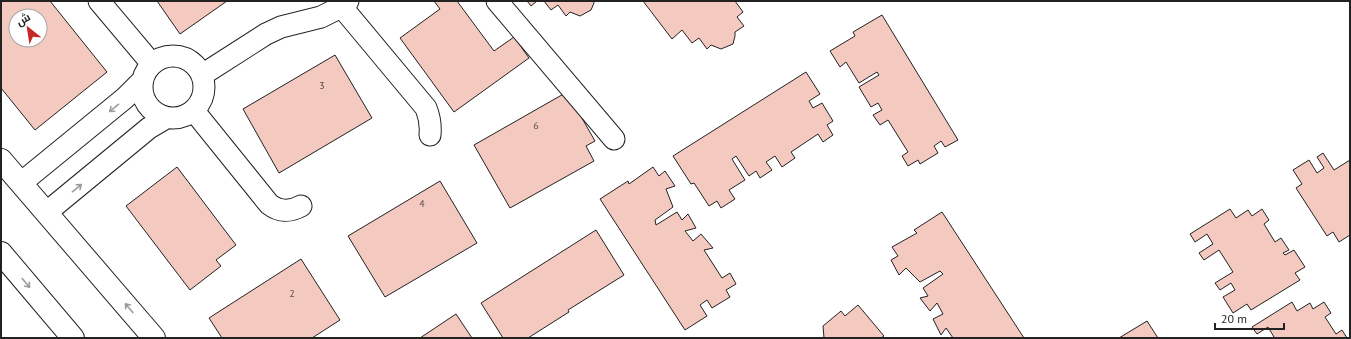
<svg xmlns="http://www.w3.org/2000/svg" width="1351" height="339" viewBox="0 0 1351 339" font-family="'PT Sans',Cairo,sans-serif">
<rect width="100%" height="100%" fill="#fff"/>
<path fill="#f3c9c0" stroke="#222" fill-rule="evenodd" d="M 1,1 L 50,1 L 107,72 L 35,130 L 1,88 ZM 16,16 L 40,16 L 40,40 L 16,40 Z
M 157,1 L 227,1 L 180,34 Z
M 434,1 L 457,1 L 494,51 L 514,37 L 529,58 L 454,112 L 400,38 L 440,9 Z
M 527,1 L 537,1 L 531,6 Z
M 544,1 L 594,1 L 594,3 L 591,10 L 580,16 L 570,12 L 566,16 L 558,5 L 551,10 Z
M 643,1 L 735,1 L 743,12 L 737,17 L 744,26 L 735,32 L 735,36 L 733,44 L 721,49 L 711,45 L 707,49 L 699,38 L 692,43 L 682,30 L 672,39 Z
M 882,15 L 958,140 L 945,147 L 941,141 L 934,146 L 938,153 L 920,164 L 918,160 L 908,166 L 902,156 L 908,152 L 888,120 L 880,125 L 873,115 L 882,110 L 878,103 L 871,107 L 859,87 L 879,75 L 877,72 L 859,83 L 846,62 L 840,67 L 830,51 L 855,36 L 853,32 Z
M 335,55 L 372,118 L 279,173 L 243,109 Z
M 806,72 L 820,94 L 809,101 L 813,108 L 822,103 L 833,121 L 827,125 L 833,135 L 823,142 L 818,134 L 791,152 L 795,158 L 782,167 L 775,156 L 766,162 L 772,170 L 760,178 L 756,171 L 749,176 L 736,156 L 732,159 L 745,180 L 729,190 L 735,199 L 721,208 L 717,201 L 709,206 L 694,183 L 691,184 L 673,156 Z
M 567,92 L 595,141 L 586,146 L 594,161 L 510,208 L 474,145 Z
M 1323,153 L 1334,170 L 1350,160 L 1350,235 L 1339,242 L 1333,232 L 1327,236 L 1296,188 L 1302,184 L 1293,170 L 1309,160 L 1317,173 L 1324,168 L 1317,157 Z
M 177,167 L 236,245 L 216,260 L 221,266 L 190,290 L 126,206 Z
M 653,167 L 659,176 L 665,171 L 675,186 L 666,189 L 673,207 L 655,220 L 656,225 L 677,212 L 682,220 L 688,214 L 696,228 L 685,231 L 693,241 L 701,234 L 713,248 L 704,250 L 722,278 L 730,273 L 736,284 L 726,290 L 730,297 L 712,308 L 707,300 L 700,305 L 707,316 L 685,330 L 600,199 L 628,181 L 629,184 Z
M 440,181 L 477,243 L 385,297 L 348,236 Z
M 1230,209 L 1236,218 L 1248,210 L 1252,216 L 1262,209 L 1269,220 L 1264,224 L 1275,242 L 1281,238 L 1289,250 L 1283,253 L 1285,255 L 1294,250 L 1305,267 L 1295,273 L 1300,280 L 1251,310 L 1247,304 L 1233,313 L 1223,297 L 1235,290 L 1231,283 L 1220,290 L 1215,283 L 1233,272 L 1219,250 L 1204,260 L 1199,253 L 1213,244 L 1207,234 L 1195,242 L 1190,234 Z
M 942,212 L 1024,338 L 953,338 L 946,328 L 941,335 L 933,319 L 943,314 L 937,303 L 930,311 L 920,298 L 928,296 L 923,288 L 943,274 L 940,271 L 920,282 L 906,268 L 899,275 L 891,260 L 898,256 L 892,247 L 917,233 L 914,230 Z
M 596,230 L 624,275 L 568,310 L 569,312 L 528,338 L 503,338 L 481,303 Z
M 301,259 L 340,320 L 312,338 L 222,338 L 209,318 Z
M 1292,302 L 1297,311 L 1310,303 L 1313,309 L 1324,302 L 1331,313 L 1325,317 L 1336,334 L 1342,330 L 1347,338 L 1272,338 L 1274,337 L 1268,327 L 1257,334 L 1252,327 Z
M 858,305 L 884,336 L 881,338 L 824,338 L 823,326 L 841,311 L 845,316 Z
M 456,314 L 472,338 L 420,338 Z
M 1147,321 L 1158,338 L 1119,338 Z"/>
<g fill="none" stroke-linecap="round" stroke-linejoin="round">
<defs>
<path id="street" d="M 99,1 L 152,64
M 497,1 L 614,139
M 341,6 L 426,108 C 430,118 431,125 430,135
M142 87a31 31 0 1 1 62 0a31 31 0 1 1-62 0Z
M 202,75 L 266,34 L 281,27 L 321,17 L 335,10 L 348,1
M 194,111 L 269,204 C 279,212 290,212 301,206
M 21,183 L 125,98 L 142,81
M 47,212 L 149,128 L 166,118"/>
<path id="secondary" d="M 1,160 L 154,338
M 1,253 L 73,338"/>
</defs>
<use href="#street" stroke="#222" stroke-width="23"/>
<use href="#secondary" stroke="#222" stroke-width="24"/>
<use href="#street" stroke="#fff" stroke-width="21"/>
<use href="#secondary" stroke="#fff" stroke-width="22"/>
</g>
<defs><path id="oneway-shaft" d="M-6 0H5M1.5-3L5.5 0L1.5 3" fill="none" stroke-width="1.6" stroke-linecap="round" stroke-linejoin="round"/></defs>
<g stroke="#9c9c9c">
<use href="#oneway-shaft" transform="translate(114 108) rotate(141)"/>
<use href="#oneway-shaft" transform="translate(77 188) rotate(-39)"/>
<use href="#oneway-shaft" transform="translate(26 283) rotate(50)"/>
<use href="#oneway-shaft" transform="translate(129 308) rotate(-130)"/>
</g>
<g text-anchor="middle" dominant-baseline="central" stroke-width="3" stroke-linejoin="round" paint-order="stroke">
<g font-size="10" fill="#564c4a">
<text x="322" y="85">3</text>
<text x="536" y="125">6</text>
<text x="422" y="203">4</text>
<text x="292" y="293">2</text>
</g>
</g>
<rect width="1351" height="339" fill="none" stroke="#222222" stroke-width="4"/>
<g transform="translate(28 28) rotate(330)"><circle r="19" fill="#ffffff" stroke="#a7a7a7"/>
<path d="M0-3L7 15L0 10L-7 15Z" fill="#c62828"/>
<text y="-6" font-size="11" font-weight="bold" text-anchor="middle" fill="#222222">ش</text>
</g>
<path d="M1215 323v6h69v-6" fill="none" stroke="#222222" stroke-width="2"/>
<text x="1221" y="323" font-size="12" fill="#222222" stroke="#ffffff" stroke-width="3" paint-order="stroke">20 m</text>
</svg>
